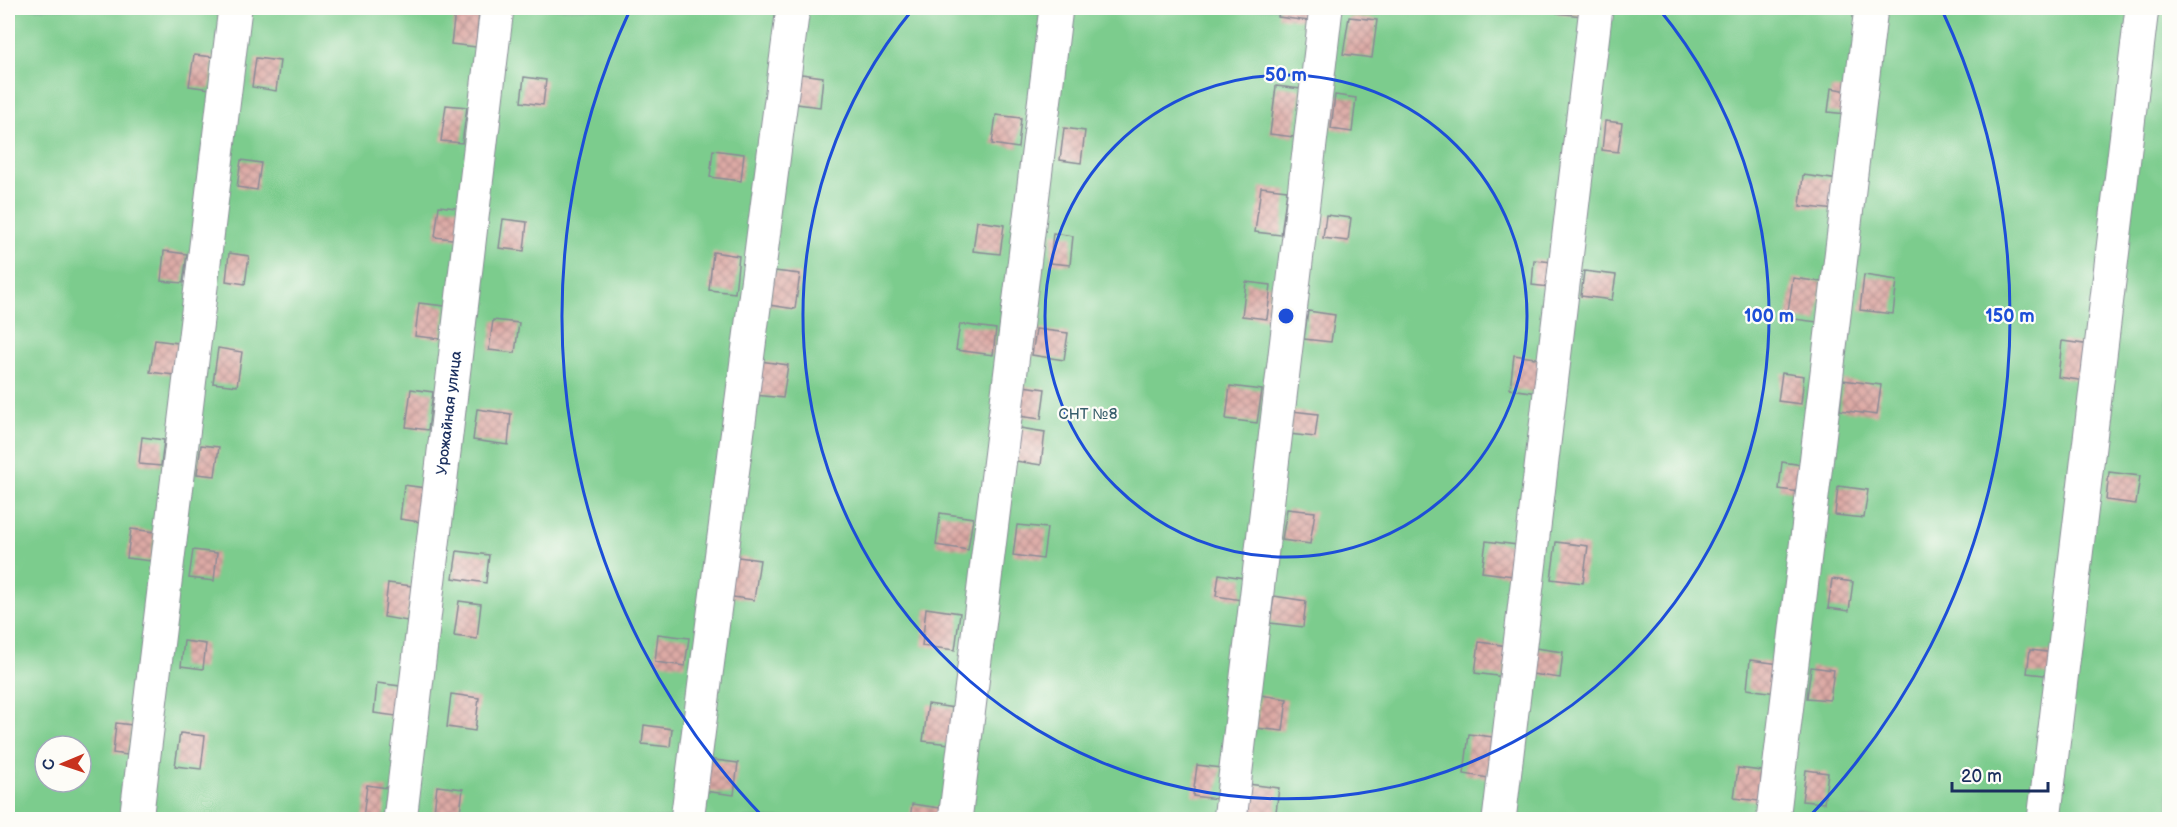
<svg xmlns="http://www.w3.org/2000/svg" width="2177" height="827" viewBox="0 0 2177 827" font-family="'Balsamiq Sans',sans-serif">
<defs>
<pattern id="building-cross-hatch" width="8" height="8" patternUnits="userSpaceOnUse" patternTransform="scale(1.5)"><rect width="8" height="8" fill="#ddaaa5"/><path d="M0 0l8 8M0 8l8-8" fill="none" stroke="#b28b8a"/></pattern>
</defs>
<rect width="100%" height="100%" fill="#fdfcf7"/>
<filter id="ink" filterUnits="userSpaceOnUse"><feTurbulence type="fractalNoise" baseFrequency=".0167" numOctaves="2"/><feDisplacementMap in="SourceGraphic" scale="12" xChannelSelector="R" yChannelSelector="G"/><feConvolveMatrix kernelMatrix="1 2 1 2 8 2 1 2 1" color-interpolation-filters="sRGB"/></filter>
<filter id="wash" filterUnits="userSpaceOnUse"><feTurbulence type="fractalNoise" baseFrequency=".008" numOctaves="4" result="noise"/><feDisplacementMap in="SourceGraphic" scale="24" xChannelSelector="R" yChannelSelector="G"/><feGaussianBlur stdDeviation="1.35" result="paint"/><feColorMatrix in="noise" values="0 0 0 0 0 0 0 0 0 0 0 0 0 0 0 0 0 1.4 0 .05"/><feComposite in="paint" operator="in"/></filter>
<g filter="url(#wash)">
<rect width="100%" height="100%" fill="#f4e5cc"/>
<path fill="#7bcc8d" stroke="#4b7e76" stroke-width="1.5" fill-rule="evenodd" d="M 8,8 L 2169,8 L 2169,819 L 8,819 ZM 45,746 L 81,746 L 81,782 L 45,782 Z"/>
<g id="blocks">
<path fill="url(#building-cross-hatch)" d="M 8,8 L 15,8 L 14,17 L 8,16 Z
M 1279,8 L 1311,8 L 1309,21 L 1278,17 Z
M 1558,8 L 1584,8 L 1582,16 L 1557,13 Z
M 455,12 L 479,15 L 476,47 L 451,44 Z
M 1349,17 L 1377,20 L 1372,58 L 1343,54 Z
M 194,55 L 214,57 L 210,89 L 189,86 Z
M 256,58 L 280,61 L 276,91 L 252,87 Z
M 794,73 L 823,77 L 820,107 L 789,103 Z
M 524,77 L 546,80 L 543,105 L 521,102 Z
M 1276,86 L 1301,89 L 1294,137 L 1270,134 Z
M 1831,88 L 1849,91 L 1846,114 L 1828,112 Z
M 1335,95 L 1356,98 L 1352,132 L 1331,129 Z
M 446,105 L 467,107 L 462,143 L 441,141 Z
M 996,115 L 1021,118 L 1018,148 L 992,144 Z
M 1605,121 L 1622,123 L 1618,152 L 1602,150 Z
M 1064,128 L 1085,131 L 1081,163 L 1060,160 Z
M 713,150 L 744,154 L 741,181 L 710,177 Z
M 241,160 L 261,163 L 257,190 L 237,187 Z
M 1803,175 L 1839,180 L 1835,210 L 1800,206 Z
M 1261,187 L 1287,190 L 1281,235 L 1255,232 Z
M 439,206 L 464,209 L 460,240 L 435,237 Z
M 1326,215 L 1351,218 L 1348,241 L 1323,238 Z
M 503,219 L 527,222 L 524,251 L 499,248 Z
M 977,221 L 1004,225 L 1000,254 L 973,251 Z
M 1053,233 L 1073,236 L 1070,265 L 1050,263 Z
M 164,251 L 187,254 L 183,283 L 161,281 Z
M 713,252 L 739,256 L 735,293 L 709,290 Z
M 229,253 L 249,256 L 245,284 L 226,281 Z
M 1534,260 L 1561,263 L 1558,288 L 1532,285 Z
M 774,271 L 800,274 L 795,309 L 769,305 Z
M 1584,271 L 1616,275 L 1612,300 L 1581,296 Z
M 1864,275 L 1897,280 L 1893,314 L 1860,310 Z
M 1793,278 L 1822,282 L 1817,322 L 1787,318 Z
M 1246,282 L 1271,285 L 1267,319 L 1242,316 Z
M 419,303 L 445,306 L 441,339 L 415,336 Z
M 1308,311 L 1335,315 L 1331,342 L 1304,339 Z
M 493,320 L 519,323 L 515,353 L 489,350 Z
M 960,324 L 996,329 L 993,355 L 956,350 Z
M 1036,329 L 1068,333 L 1064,360 L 1032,355 Z
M 155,340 L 178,343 L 174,375 L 150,372 Z
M 2062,341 L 2091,345 L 2086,381 L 2058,377 Z
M 218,348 L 242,352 L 237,386 L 213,383 Z
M 1514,355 L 1542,359 L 1538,393 L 1510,389 Z
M 760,361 L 788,365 L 783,398 L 755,395 Z
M 1782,373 L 1804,376 L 1801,404 L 1778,401 Z
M 1843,380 L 1881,385 L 1877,415 L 1840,410 Z
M 1022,386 L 1045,389 L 1041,419 L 1018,416 Z
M 1230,386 L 1262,390 L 1257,423 L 1226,419 Z
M 411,389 L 433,392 L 428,430 L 406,427 Z
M 477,409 L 511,414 L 508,445 L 473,440 Z
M 1292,411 L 1318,414 L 1315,437 L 1289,434 Z
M 1020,428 L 1045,432 L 1041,465 L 1016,461 Z
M 142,437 L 164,440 L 161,466 L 139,464 Z
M 201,445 L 219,447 L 215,476 L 197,474 Z
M 1782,462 L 1803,465 L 1799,492 L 1779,489 Z
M 2109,472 L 2140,476 L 2136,504 L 2106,500 Z
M 404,485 L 425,488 L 420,522 L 400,519 Z
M 1838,486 L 1868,490 L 1864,518 L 1835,515 Z
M 1287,509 L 1315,512 L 1310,544 L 1282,540 Z
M 940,513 L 973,518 L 968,550 L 936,545 Z
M 1017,525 L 1047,528 L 1043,559 L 1013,555 Z
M 131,529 L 155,532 L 151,561 L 127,558 Z
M 1486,541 L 1517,545 L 1513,576 L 1482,572 Z
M 1556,542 L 1588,546 L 1583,583 L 1551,579 Z
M 193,550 L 217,553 L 214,581 L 189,578 Z
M 457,551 L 489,555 L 486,583 L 453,578 Z
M 731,556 L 760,560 L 754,600 L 726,596 Z
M 1219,574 L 1243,578 L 1241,600 L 1216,596 Z
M 1832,579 L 1853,582 L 1849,611 L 1828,608 Z
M 388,583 L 412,586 L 407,621 L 384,617 Z
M 1274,596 L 1306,601 L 1303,627 L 1270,623 Z
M 459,601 L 481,604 L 477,639 L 454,636 Z
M 926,608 L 960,613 L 955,650 L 922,646 Z
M 658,634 L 689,638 L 685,666 L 655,662 Z
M 184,641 L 206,644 L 203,669 L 181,666 Z
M 1479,642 L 1508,646 L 1504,677 L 1475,673 Z
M 1535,648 L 1563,652 L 1560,678 L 1532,674 Z
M 2030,650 L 2055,653 L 2052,676 L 2027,673 Z
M 1750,660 L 1780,664 L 1776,693 L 1747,689 Z
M 1811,667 L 1834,670 L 1830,700 L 1807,698 Z
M 377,683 L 400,686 L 396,716 L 374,713 Z
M 451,694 L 479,698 L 475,731 L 447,727 Z
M 1260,695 L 1287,699 L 1283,731 L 1256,728 Z
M 928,704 L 954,708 L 950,744 L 923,741 Z
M 116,723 L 132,725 L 127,755 L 113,753 Z
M 644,725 L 672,729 L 670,747 L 642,744 Z
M 180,733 L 205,736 L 201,769 L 175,766 Z
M 1469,734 L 1493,737 L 1488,778 L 1464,774 Z
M 707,759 L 738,763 L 734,795 L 704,791 Z
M 1197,765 L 1221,768 L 1217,799 L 1193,796 Z
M 1738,768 L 1762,771 L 1759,801 L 1734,798 Z
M 1806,770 L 1828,773 L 1824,803 L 1802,801 Z
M 1248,784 L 1279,788 L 1275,820 L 1243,818 Z
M 367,785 L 387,788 L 383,820 L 363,818 Z
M 437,786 L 463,789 L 459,820 L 433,820 Z
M 912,804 L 940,808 L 938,820 L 910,820 Z"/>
</g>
</g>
<g filter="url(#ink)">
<use href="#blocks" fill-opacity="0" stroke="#888a95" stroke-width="1.5"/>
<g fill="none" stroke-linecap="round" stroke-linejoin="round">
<defs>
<g id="minor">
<path d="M 136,820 L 235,8"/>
<path id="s1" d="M 400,820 L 497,8"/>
<path d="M 687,820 L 793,8"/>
<path d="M 955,820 L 1056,8"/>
<path d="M 1230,820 L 1326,8"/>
<path d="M 1499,820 L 1596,8"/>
<path d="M 1773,820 L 1871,8"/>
<path d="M 2044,820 L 2142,8"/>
</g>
</defs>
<use href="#minor" stroke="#888a95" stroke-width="35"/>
<use href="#minor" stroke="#fff" stroke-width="33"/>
</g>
</g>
<g fill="none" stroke="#1d4ed8" stroke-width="3">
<circle cx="1286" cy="316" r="241"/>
<path d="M1659 9A483 483 0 1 1 913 9"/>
<path d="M765 819A724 724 0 0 1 630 10M1942 10A724 724 0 0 1 1807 819"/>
</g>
<g text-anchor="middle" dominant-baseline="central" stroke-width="4.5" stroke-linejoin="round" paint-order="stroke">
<g font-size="15" fill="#1b2f5e" stroke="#fdfcf7">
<text stroke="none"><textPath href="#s1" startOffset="410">Урожайная улица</textPath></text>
</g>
<g font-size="15" fill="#385e6c" stroke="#fdfcf7">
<text x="1088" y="414">СНТ №8</text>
</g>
</g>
<circle cx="1286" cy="316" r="9" fill="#1d4ed8" stroke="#fdfcf7" stroke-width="3"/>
<g font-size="18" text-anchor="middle" font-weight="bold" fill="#1d4ed8" stroke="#fdfcf7" stroke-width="4.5" stroke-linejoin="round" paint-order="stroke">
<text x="1286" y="81">50 m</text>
<text x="1769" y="322">100 m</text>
<text x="2010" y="322">150 m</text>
</g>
<rect width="2177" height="827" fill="none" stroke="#fdfcf7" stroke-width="30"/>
<g transform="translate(63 764) rotate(268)"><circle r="28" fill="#fdfcf7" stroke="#a3aaba" stroke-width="1.5"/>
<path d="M0-4.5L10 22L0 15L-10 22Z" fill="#c8321e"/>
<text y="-9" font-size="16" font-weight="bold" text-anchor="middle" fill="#1b2f5e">С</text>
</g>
<path d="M1952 782v9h96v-9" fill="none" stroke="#1b2f5e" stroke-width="3"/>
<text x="1961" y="782" font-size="18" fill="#1b2f5e" stroke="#fdfcf7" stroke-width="4.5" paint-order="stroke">20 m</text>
</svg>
